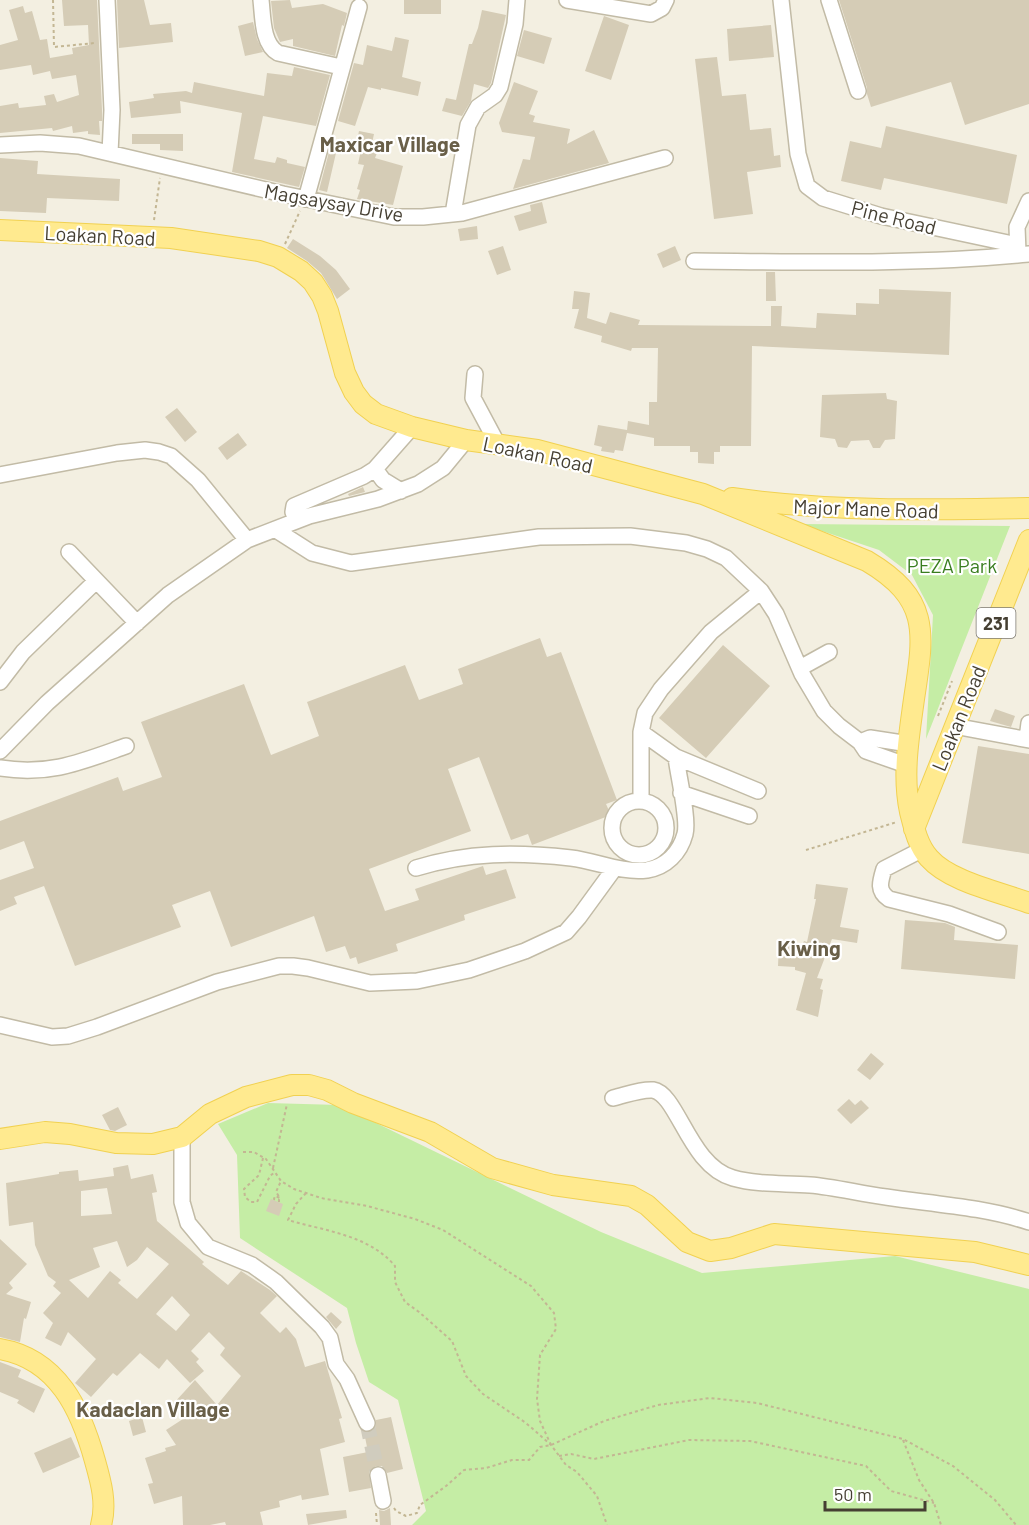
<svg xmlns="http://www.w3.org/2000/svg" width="1029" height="1525" viewBox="0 0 1029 1525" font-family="Barlow,sans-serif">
<rect width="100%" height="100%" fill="#f3efe1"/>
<path fill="#c5eda5" d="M 801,524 L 1010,526 L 926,739 L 933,615 L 912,575 L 879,550 Z
M 268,1103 L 339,1105 L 601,1232 L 702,1273 L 895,1256 L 1029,1289 L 1029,1525 L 412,1525 L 426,1511 L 398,1400 L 369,1382 L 356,1343 L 347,1308 L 240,1238 L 237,1155 L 218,1124 Z"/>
<path fill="#d5ccb6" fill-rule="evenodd" d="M 62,0 L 97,0 L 102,110 L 102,121 L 99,121 L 100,135 L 88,134 L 88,131 L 73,133 L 72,126 L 53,131 L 52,128 L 0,133 L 0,106 L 18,103 L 19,108 L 46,105 L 44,96 L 54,94 L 57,102 L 79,95 L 76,75 L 52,79 L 50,71 L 33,75 L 31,65 L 0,70 L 0,45 L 18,40 L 9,10 L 23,6 L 25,13 L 32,11 L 40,40 L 47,39 L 50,58 L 73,54 L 72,48 L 89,45 L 88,25 L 64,26 Z
M 117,0 L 144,0 L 150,25 L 171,23 L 173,42 L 119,48 Z
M 290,0 L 292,8 L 323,4 L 347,13 L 344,26 L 342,25 L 335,56 L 293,46 L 293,39 L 280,42 L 274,28 L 271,1 Z
M 404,0 L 441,0 L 441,14 L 404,14 Z
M 839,0 L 1029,0 L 1029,104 L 965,125 L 951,82 L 871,107 L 867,94 L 867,88 Z
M 482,10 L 506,15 L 491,83 L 488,88 L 474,84 L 471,101 L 462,116 L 442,111 L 446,98 L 456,100 L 469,44 L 472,44 L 478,28 Z
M 604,16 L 629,25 L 611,80 L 585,71 Z
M 253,22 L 257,39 L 263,52 L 245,56 L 238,26 Z
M 771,25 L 774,57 L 729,61 L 727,29 Z
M 524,30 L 552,38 L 544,64 L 517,56 Z
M 395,37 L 409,40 L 402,77 L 421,82 L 418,96 L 381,88 L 381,90 L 368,87 L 355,126 L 338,121 L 354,63 L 363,65 L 367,45 L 392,51 Z
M 717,57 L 722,96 L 746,94 L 750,130 L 771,128 L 774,156 L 780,155 L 781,167 L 747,172 L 753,214 L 714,219 L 695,59 Z
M 294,67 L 330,75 L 316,126 L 263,116 L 254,159 L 275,163 L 277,157 L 287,160 L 287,163 L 305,167 L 299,187 L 232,172 L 242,113 L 180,101 L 181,113 L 131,118 L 129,102 L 154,98 L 153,94 L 186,91 L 192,93 L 194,82 L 264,96 L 267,73 L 292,76 Z
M 514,82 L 538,91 L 529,114 L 535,116 L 533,122 L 570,129 L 567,144 L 594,130 L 609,163 L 513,189 L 523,159 L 530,160 L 535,137 L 502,132 L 499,123 Z
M 886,126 L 1017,155 L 1007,204 L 884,178 L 881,190 L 841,181 L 850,141 L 881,148 Z
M 359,131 L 374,134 L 371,148 L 356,145 Z
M 132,134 L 183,134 L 183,151 L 160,150 L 160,144 L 132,144 Z
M 361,150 L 377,153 L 375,158 L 403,166 L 393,205 L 357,199 L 360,190 L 357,189 L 364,165 L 358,164 Z
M 329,152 L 336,153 L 327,192 L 319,190 Z
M 0,158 L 38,161 L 37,174 L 120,179 L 119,201 L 47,198 L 46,213 L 0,211 Z
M 542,202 L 547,223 L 519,231 L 514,216 L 531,211 L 530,205 Z
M 477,226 L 478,239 L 460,241 L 458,229 Z
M 293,239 L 320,256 L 336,270 L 350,289 L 337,299 L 321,273 L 307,261 L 287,248 Z
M 503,246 L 511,270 L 497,275 L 488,251 Z
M 675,246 L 681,260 L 663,268 L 657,254 Z
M 766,272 L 775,272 L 776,301 L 766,301 Z
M 879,289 L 951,292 L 949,355 L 752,346 L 751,446 L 720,446 L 720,452 L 714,452 L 714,464 L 698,463 L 698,452 L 690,452 L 690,446 L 654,446 L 654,438 L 627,433 L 623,451 L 615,450 L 614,453 L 601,451 L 602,447 L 594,445 L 598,425 L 627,430 L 628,421 L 649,425 L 649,402 L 657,402 L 658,348 L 632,348 L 631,351 L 601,342 L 602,336 L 574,328 L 579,309 L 572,309 L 574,291 L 590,293 L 587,318 L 606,324 L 610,312 L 640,320 L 638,325 L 771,326 L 771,306 L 782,306 L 781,326 L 816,328 L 817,313 L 856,315 L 856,303 L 879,304 Z
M 886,393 L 887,399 L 897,401 L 895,439 L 885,440 L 880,448 L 873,448 L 869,440 L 851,441 L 847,448 L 838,447 L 835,439 L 820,437 L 822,395 Z
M 177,408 L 197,432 L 185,442 L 165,417 Z
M 238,433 L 247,445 L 227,460 L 218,448 Z
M 363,487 L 365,492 L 349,496 L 348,494 Z
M 540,638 L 547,657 L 561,652 L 617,800 L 606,804 L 611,815 L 532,845 L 528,834 L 511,840 L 479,757 L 448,769 L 471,831 L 369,869 L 385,911 L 419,900 L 415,889 L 483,866 L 486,875 L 506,869 L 516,898 L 464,915 L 465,920 L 396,944 L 398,951 L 358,964 L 356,957 L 350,959 L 345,946 L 326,952 L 314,916 L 231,947 L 210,891 L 172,905 L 181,927 L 75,966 L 44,886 L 14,897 L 17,904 L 0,911 L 0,880 L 34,868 L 24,841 L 0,850 L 0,821 L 118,777 L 123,791 L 162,777 L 141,722 L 244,684 L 271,755 L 319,736 L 307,702 L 405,665 L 419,700 L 463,684 L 458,669 Z
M 723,645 L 770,686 L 706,758 L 659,718 Z
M 995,709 L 1015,716 L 1011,727 L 990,721 Z
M 978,746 L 1029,754 L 1029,854 L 962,843 Z
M 816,884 L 848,888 L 840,927 L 859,930 L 857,943 L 832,939 L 817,978 L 823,979 L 820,989 L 823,990 L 818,1017 L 796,1010 L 806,973 L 795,970 L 795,967 L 778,966 L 779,944 L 802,945 L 804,941 L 807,942 L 816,899 L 814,899 Z
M 905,920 L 945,923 L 955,927 L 954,940 L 1018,945 L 1015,979 L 901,969 Z
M 871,1053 L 884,1064 L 870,1080 L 857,1070 Z
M 849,1099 L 855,1105 L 861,1100 L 869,1108 L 851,1124 L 837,1110 Z
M 118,1107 L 127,1125 L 115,1131 L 110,1130 L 102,1115 Z
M 128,1165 L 131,1179 L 153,1174 L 157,1192 L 152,1193 L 157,1221 L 204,1262 L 202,1264 L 228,1285 L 241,1271 L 270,1290 L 277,1296 L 260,1313 L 280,1333 L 286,1327 L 296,1339 L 305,1367 L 325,1361 L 342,1418 L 339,1419 L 345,1442 L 320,1449 L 329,1495 L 302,1500 L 301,1495 L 279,1501 L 280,1507 L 260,1512 L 263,1525 L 226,1525 L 225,1522 L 210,1525 L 183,1525 L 182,1496 L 154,1504 L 148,1484 L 153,1483 L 145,1458 L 166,1451 L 165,1448 L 176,1445 L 166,1430 L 186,1417 L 173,1404 L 195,1380 L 217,1405 L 241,1376 L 220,1355 L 225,1348 L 209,1332 L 191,1351 L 199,1359 L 196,1362 L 204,1371 L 190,1383 L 167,1359 L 159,1369 L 140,1353 L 117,1376 L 113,1373 L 91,1397 L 75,1383 L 96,1359 L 68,1332 L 61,1346 L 45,1338 L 53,1323 L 43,1313 L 61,1293 L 53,1286 L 56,1282 L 48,1276 L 35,1245 L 33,1222 L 9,1226 L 6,1183 L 59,1174 L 59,1172 L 78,1170 L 79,1181 L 114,1176 L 113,1168 ZM 107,1188 L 112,1214 L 81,1216 L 81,1191 ZM 117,1241 L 127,1267 L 137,1260 L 147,1247 L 169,1264 L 137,1299 L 118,1283 L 121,1280 L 110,1271 L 88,1298 L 69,1280 L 100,1267 L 93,1248 ZM 172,1296 L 190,1315 L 176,1331 L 156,1314 Z
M 271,1199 L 283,1204 L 279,1216 L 266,1211 Z
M 0,1239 L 27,1264 L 9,1283 L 13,1288 L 6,1294 L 31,1302 L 26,1319 L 24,1318 L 20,1342 L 0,1337 Z
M 331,1312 L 342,1322 L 336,1329 L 326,1317 Z
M 0,1362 L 21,1370 L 18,1377 L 45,1389 L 34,1413 L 17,1403 L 19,1400 L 0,1392 Z
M 142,1417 L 146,1432 L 133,1436 L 129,1421 Z
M 391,1417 L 403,1469 L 387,1473 L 382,1466 L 376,1466 L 369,1472 L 371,1488 L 349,1492 L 343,1457 L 368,1452 L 364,1432 L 370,1432 L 375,1429 L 376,1420 Z
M 71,1437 L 80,1457 L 43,1473 L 34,1453 Z
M 390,1508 L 391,1525 L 380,1525 L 379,1510 L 384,1511 Z
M 346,1510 L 347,1518 L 308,1525 L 306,1514 Z"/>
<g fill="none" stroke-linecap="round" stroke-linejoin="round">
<path stroke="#d0ccbe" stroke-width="15" stroke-dasharray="15 8" stroke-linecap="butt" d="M 367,1423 L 378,1475"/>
<defs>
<path id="minor" d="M 107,0 L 112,110 L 110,153
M 261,0 C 263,17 262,44 278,53 L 341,67
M 567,0 L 651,14 L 662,8 L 666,0
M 781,0 L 798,154 L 807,186 L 823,198 L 881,216 L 1017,245
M 829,0 L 858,91
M 0,145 L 40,143 L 79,146 L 283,194 L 394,217 L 423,217 L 462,213 L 665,158
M 306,199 L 359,7
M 453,214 L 468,125 L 478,107 L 495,95 L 500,87 L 515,24 L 517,0
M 1018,252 L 1017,227 L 1029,201
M 694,261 C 806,262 918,265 1029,254
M 475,374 L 473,398 L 497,443
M 375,469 L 383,480 L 401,491
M 0,475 L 117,453 L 145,450 L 159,452 L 171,456 L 198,480 L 247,540
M 296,521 L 293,512 L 294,506 L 364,476 L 375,469 L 412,427
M 276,530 L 312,553 L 351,563 L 539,537 L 630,536 L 686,543 L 707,549 L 726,558 L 761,591 L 776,614 L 802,674 L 824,711 L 839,726 L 860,742 L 866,751 L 906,765
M 69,552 L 137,623
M 800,668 L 829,652
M 0,682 L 23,652 L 96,581
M 954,726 L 1029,740
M 641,732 L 676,757 L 758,791
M 1027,739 L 1029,723
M 860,742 L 870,738 L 909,744
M 0,751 L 47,703 L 168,595 L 247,540 L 309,516 L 378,499 L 418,484 L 443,468 L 466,440
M 0,768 C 49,776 81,762 126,746
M 681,793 L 749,816
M 641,801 L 641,732 L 645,713 L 661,689 L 711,632 L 761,591
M612 828a27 27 0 1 1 54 0a27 27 0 1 1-54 0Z
M 923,849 L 884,869 C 880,882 877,891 889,899 L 949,914 L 998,932
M 416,868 C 468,852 517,852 571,858 C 597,861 620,873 647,870 C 666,867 680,853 685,834 C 689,819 678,775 676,757
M 0,1025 L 52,1037 L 68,1036 L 97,1027 L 217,982 L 279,966 L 293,966 L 308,968 L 370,983 L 417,981 L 469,970 L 525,951 L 566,932 L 579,917 L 614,869
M 613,1098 C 626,1095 640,1089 653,1090 C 678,1094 689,1166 733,1178 C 758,1185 784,1183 810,1185 C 835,1187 861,1194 886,1197 C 933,1204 984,1207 1029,1222
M 182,1137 L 182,1202 L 188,1223 L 208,1247 L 252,1265 L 276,1282 L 322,1327 L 330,1338 L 336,1364 L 347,1379 L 367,1423
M 378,1475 L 383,1501"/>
<path id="major" d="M 0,230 L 171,238 L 259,251 L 278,257 L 301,271 L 313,282 L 322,296 L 328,311 L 345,373 L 354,392 L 363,404 L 376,414 L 412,427 L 466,440 L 537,450 L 703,494 L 867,561 C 931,599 924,633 914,699 C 909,736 902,775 910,812 C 914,828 918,846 929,858 C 950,882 1000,892 1029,903
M 732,498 C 831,512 929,510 1029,508
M 914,829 L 1029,540
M 0,1139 L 45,1132 L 70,1134 L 116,1143 L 153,1144 L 182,1137 L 210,1114 L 246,1097 L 292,1085 L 309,1085 L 327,1090 L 353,1103 L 430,1132 L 492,1168 L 553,1185 L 631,1196 L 647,1205 L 687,1242 L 710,1251 L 731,1248 L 774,1234 L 975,1252 L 1029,1265
M 0,1349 C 58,1359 81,1410 95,1461 C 101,1482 107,1504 101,1525"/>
</defs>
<use href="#minor" stroke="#c2bba6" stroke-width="18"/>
<use href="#major" stroke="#f1d151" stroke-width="22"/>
<path stroke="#c3b693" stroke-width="2" stroke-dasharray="3 3" stroke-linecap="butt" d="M 53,0 L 54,47 L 95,43
M 154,220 L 160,178
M 285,244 L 300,211
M 938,716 L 952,681
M 806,850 L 897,822
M 243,1152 L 254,1152 L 266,1159 L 281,1181 L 294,1189 L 321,1198 L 367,1206 L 415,1219 L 443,1230 L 531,1286 L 554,1313 L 556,1329 L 540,1355 L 537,1399 L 540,1421 L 551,1445
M 263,1158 L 259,1175 L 244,1189 L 245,1197 L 251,1202 L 257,1202 L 270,1176 L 275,1172
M 273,1168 L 287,1104
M 306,1193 L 296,1204 L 288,1220 C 325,1231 369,1235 395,1266 L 395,1282 L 405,1302 L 419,1312 L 452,1341 L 466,1376 L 483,1394 L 526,1423 L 551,1445 L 566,1465 L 577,1472 L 597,1496 L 607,1525
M 279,1202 L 279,1200 L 274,1199 L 275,1196 L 280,1198 L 276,1192 L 281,1181
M 903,1440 L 919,1480 L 934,1503 L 941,1525
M 559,1456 L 571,1454 L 594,1459 L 689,1440 L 750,1441 L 866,1466 L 891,1491 L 934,1503
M 394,1508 L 396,1511 L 406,1516 L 417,1513 L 420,1505 L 446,1486 L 464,1470 L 486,1468 L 512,1460 L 529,1460 L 540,1447 L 551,1445 L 604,1421 L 658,1405 L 710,1398 L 757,1403 L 903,1439 L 953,1466 L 995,1500 L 1016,1525
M 376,1513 L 377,1525"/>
<use href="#minor" stroke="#fff" stroke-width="15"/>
<use href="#major" stroke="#ffea8f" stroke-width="20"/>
</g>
<g text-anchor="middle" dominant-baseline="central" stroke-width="4.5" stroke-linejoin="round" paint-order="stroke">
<rect fill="#fff" stroke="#7d7970" stroke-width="1.5" x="976.5" y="608" width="39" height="30" rx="4.5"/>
<g font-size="18" font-weight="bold" fill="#453f32">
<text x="996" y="623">231</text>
</g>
<g font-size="20" fill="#453f32" stroke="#fff">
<text transform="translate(334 202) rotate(10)">Magsaysay Drive</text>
<text transform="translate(894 217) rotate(14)">Pine Road</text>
<text transform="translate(100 235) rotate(3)">Loakan Road</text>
<text transform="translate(538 454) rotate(12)">Loakan Road</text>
<text transform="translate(866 508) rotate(2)">Major Mane Road</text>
<text transform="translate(958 718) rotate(-68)">Loakan Road</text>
</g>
<g font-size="20" fill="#397d1f" stroke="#fff">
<text x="952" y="565">PEZA Park</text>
</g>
<g font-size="21" font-weight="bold" fill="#695f48" stroke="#fff">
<text x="390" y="143">Maxicar Village</text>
<text x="809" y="947">Kiwing</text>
<text x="153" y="1408">Kadaclan Village</text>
</g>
</g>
<path d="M825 1501v9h100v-9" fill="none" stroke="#453f32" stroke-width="3"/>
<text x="834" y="1501" font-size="18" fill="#453f32" stroke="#ffffff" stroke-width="4.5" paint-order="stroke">50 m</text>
</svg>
